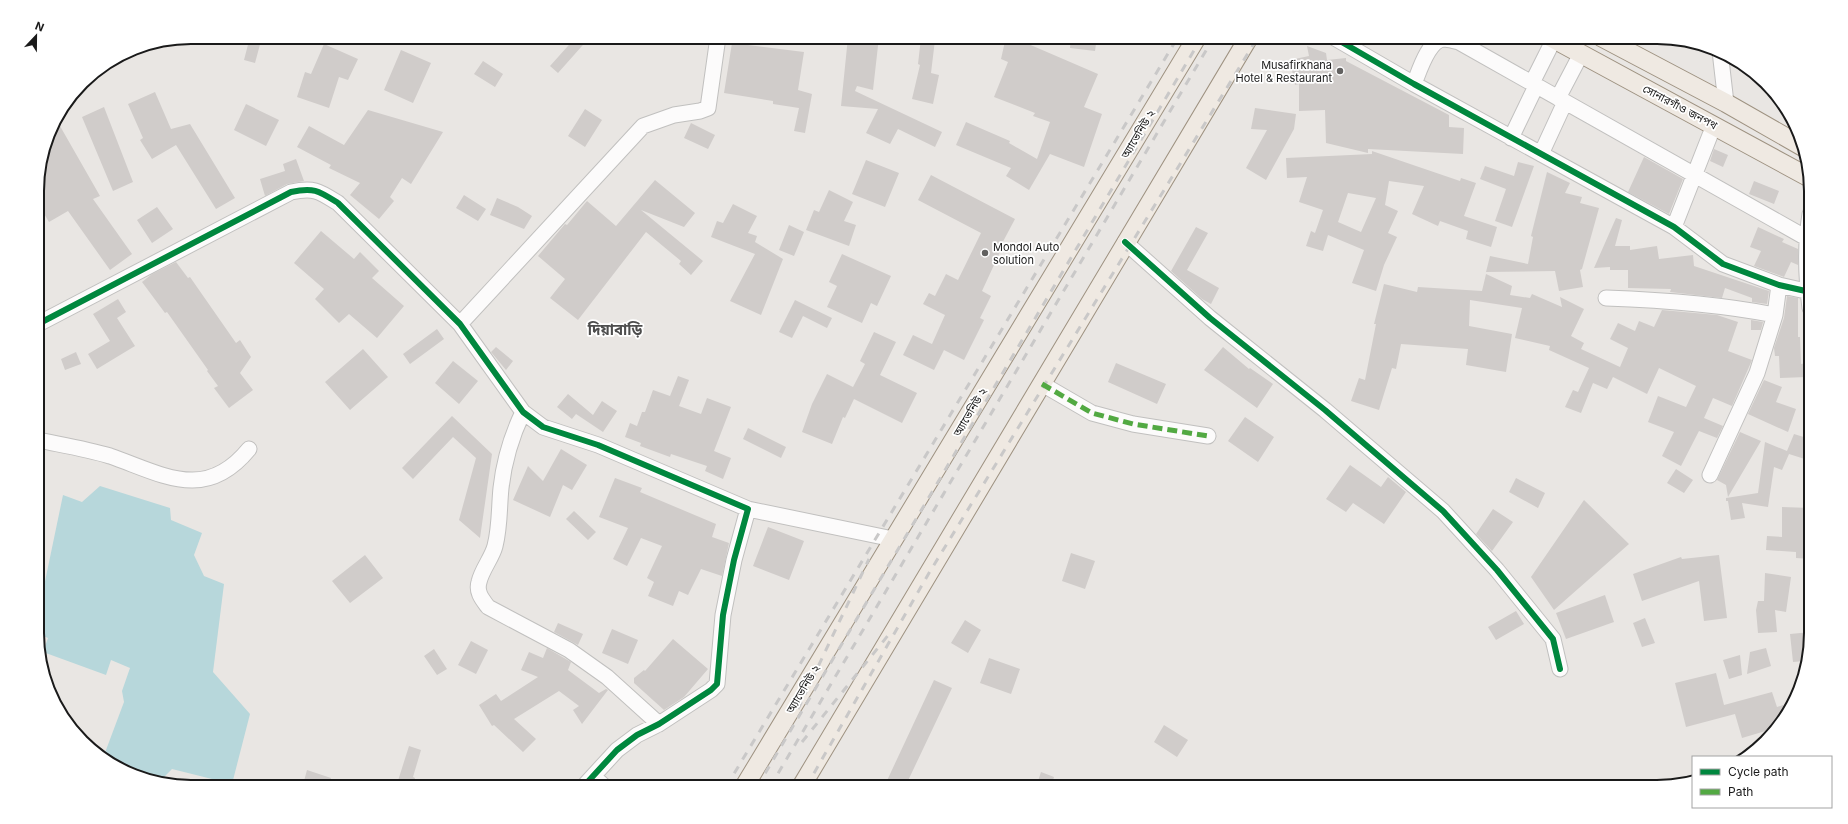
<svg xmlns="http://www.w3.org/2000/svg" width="1848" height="824" viewBox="0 0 1848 824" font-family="Inter,'Noto Sans Bengali',sans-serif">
<rect width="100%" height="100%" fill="#e9e6e3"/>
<path fill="#b7d7db" d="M 100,486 L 170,508 L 171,520 L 202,533 L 194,555 L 204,576 L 224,584 L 213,672 L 250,714 L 232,784 L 172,769 L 160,781 L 132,775 L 103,758 L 124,702 L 122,691 L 130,668 L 111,660 L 106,675 L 43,652 L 48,638 L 38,634 L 38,615 L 63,495 L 82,502 Z"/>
<path fill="#d0ccca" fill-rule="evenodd" d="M 250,37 L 262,37 L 255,63 L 244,60 Z
M 576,37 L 590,37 L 558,73 L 550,66 Z
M 848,37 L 879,37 L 873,90 L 857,86 L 855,91 L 942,132 L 935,147 L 898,129 L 890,144 L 866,133 L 878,109 L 841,106 Z
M 1006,37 L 1028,37 L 1026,43 L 1098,74 L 1084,107 L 1102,114 L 1084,167 L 1050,154 L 1029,190 L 1006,176 L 1011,168 L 956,145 L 966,122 L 1010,141 L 1009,143 L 1037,159 L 1050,122 L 1033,116 L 1035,113 L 994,97 L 1008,62 L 1001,59 Z
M 1071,37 L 1097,37 L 1095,51 L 1070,48 Z
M 921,38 L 935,40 L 931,73 L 939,75 L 933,104 L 912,99 L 920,65 L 918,64 Z
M 732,43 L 804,52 L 798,90 L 812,94 L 805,133 L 794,131 L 799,108 L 773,104 L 773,101 L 724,93 Z
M 324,44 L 358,59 L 348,80 L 339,77 L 329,108 L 297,97 L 305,72 L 311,74 Z
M 1307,46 L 1326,53 L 1327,60 L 1346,58 L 1346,61 L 1449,115 L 1449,127 L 1464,128 L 1463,154 L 1368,149 L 1368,153 L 1326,143 L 1325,110 L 1299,111 L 1299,84 L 1295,85 L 1290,60 L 1309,56 Z
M 401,50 L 431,63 L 413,103 L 384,90 Z
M 483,61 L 503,74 L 495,87 L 474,74 Z
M 155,92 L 171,129 L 190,124 L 235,198 L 216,209 L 176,145 L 152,159 L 140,140 L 143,138 L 128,104 Z
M 246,104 L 279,120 L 266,146 L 234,130 Z
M 104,107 L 133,182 L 113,191 L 82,117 Z
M 1255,108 L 1296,114 L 1294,129 L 1266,180 L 1246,168 L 1267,130 L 1251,129 Z
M 585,109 L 602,120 L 585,147 L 568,136 Z
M 368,110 L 443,132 L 411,184 L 402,178 L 390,197 L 394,201 L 379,219 L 350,195 L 360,183 L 329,168 L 331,165 L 297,147 L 309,126 L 344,145 Z
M 56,119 L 100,196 L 93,199 L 132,254 L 110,270 L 68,211 L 49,222 L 37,202 L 37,181 L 53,123 Z
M 691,123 L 715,135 L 708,149 L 684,138 Z
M 1714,149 L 1728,155 L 1723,167 L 1710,161 Z
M 1372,151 L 1460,181 L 1461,178 L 1476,183 L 1464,216 L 1497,227 L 1491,247 L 1466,239 L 1468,231 L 1440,221 L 1438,226 L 1412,214 L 1424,186 L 1389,181 L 1385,205 L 1398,211 L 1388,233 L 1397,237 L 1384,265 L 1376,291 L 1352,283 L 1364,250 L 1328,235 L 1323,251 L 1306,246 L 1311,231 L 1315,233 L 1323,210 L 1299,202 L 1307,177 L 1287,178 L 1286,158 L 1372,154 ZM 1348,193 L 1376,198 L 1361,232 L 1338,222 Z
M 1644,157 L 1683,179 L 1669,214 L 1628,192 Z
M 296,159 L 304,181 L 287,184 L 265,196 L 260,179 L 285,171 L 283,164 Z
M 866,160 L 899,173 L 885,207 L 852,194 Z
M 1518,162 L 1534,166 L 1512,227 L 1495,221 L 1506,189 L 1480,179 L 1485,166 L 1514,176 Z
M 1547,172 L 1570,183 L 1565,193 L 1582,197 L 1580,203 L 1599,208 L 1582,269 L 1580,270 L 1583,287 L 1559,291 L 1555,271 L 1486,272 L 1490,256 L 1528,264 L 1533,237 L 1531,236 Z
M 931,175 L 1015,219 L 998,251 L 1000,252 L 982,291 L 991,296 L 980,318 L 984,320 L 964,360 L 944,350 L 934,370 L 903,355 L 913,335 L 932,344 L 945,315 L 923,304 L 929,293 L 935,296 L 946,274 L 958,280 L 981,233 L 918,200 Z
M 655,180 L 695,213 L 684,227 L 641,210 L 703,261 L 691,275 L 679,264 L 681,261 L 646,232 L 578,320 L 550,298 L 565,279 L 538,256 L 565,224 L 567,225 L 587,201 L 616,226 Z
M 1754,181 L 1779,191 L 1774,204 L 1749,194 Z
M 829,190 L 853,202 L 844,221 L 856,225 L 849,246 L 806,230 L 814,210 L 819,212 Z
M 464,195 L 486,209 L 478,221 L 456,208 Z
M 497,198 L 518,207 L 532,216 L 524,229 L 490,215 Z
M 733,204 L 757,216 L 748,233 L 757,236 L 755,242 L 783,259 L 761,315 L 730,301 L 755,254 L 711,237 L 717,221 L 723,223 Z
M 157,207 L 173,229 L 152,243 L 137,220 Z
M 1616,218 L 1622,220 L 1615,246 L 1630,246 L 1630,250 L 1657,246 L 1659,259 L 1693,255 L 1694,266 L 1769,291 L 1767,304 L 1752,302 L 1752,298 L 1725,288 L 1722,298 L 1670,292 L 1671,289 L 1628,288 L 1628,270 L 1610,270 L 1610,267 L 1594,268 Z
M 789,225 L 804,232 L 794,256 L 779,250 Z
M 1196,227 L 1208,233 L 1187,270 L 1219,288 L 1211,304 L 1202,299 L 1171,271 Z
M 1758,227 L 1784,239 L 1782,242 L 1798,249 L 1798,265 L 1791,262 L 1784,277 L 1754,266 L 1761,251 L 1750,247 Z
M 321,231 L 354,259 L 360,252 L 379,271 L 372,278 L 404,306 L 377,338 L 349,314 L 339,323 L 315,299 L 324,289 L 294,263 Z
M 842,254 L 891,276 L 877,306 L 871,303 L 862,323 L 827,307 L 837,286 L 829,282 Z
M 176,262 L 188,278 L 190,277 L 236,343 L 240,340 L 251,357 L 240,373 L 253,390 L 229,408 L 214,388 L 218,386 L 207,371 L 208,370 L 167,312 L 165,313 L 142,282 L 152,274 Z
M 1486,274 L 1512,286 L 1510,295 L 1530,298 L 1532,294 L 1562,307 L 1560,297 L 1584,309 L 1571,336 L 1584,343 L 1581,349 L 1620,367 L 1628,348 L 1610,339 L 1618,323 L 1635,331 L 1639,321 L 1654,327 L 1662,310 L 1717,315 L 1738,322 L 1728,351 L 1752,360 L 1732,406 L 1713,398 L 1704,418 L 1723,426 L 1717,438 L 1699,431 L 1681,466 L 1662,456 L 1674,432 L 1648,422 L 1658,396 L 1686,407 L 1696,386 L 1659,368 L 1647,394 L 1613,377 L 1607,389 L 1593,383 L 1581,413 L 1565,407 L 1573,390 L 1578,392 L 1589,368 L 1549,350 L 1550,346 L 1515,338 L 1522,308 L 1470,300 L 1469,326 L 1512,334 L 1506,372 L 1466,365 L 1468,349 L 1401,344 L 1396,369 L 1392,368 L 1379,410 L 1351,401 L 1359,378 L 1365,380 L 1376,324 L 1374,324 L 1384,284 L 1417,292 L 1418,287 L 1482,291 Z
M 1787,296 L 1798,298 L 1798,337 L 1800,337 L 1801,364 L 1807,363 L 1807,377 L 1780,378 L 1779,356 L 1775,356 L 1774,348 L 1784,318 Z
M 118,299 L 126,312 L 117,318 L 135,346 L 97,369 L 88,354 L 110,341 L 93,314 Z
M 795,300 L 832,318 L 827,328 L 803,316 L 792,338 L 779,332 Z
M 1751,320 L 1763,322 L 1761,330 L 1751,330 Z
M 437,329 L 444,339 L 410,364 L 403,354 Z
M 874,332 L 896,342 L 880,375 L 917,393 L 902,423 L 854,399 L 845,418 L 843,417 L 832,444 L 802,432 L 812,404 L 827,374 L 853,387 L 865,364 L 860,361 Z
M 496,347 L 513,361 L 506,370 L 491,352 Z
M 1223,347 L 1249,369 L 1250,368 L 1273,384 L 1257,408 L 1204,370 Z
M 363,349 L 388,377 L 350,410 L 325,382 Z
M 76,352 L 81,364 L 65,370 L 61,359 Z
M 453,361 L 478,381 L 459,404 L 435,383 Z
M 1116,363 L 1166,384 L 1157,404 L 1108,382 Z
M 678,376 L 689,380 L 679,406 L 701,414 L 707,398 L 731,407 L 714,451 L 731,458 L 723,479 L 705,471 L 707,466 L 671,454 L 670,457 L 640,446 L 641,443 L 625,437 L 630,423 L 637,426 L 642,412 L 645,412 L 653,390 L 670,396 Z
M 1764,380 L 1782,387 L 1776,402 L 1796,409 L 1788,432 L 1748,414 Z
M 568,394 L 593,415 L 602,401 L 617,411 L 603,432 L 576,414 L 572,419 L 557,407 Z
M 452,416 L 492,454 L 480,538 L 459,520 L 476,458 L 453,437 L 413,479 L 402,468 Z
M 1245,417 L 1274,437 L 1258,462 L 1228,441 Z
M 748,428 L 786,447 L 781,458 L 743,439 Z
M 1740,432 L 1761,441 L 1728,497 L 1726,485 L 1717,480 Z
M 1794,434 L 1810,439 L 1811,461 L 1789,454 L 1782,470 L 1774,467 L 1768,507 L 1742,503 L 1745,518 L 1731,520 L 1728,501 L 1726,501 L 1726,498 L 1758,493 L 1765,442 L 1787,451 Z
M 561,449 L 587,465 L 572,490 L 563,485 L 550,517 L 513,500 L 528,466 L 543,481 Z
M 1350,465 L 1381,487 L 1388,477 L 1406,492 L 1384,524 L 1353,503 L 1346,512 L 1326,499 Z
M 1676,469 L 1693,480 L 1684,493 L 1667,483 Z
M 615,478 L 642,488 L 640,492 L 716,524 L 712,537 L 729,543 L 722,576 L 701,569 L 688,595 L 679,591 L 673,606 L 648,596 L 654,582 L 647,578 L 662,546 L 641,538 L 627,566 L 613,559 L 628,528 L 599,517 Z
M 1516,478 L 1545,493 L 1538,508 L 1509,492 Z
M 1584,500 L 1629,544 L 1554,610 L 1531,577 Z
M 1782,507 L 1811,508 L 1811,559 L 1796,558 L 1796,552 L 1766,550 L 1767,536 L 1782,537 Z
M 1493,509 L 1513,522 L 1492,551 L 1476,534 Z
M 574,511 L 596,532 L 588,540 L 566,519 Z
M 768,527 L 804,541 L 789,580 L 753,566 Z
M 1071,553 L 1095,561 L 1085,589 L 1062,581 Z
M 365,555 L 383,578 L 350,603 L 332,581 Z
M 1719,555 L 1727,618 L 1704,621 L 1699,581 L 1642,601 L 1633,574 L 1681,557 L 1682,559 Z
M 1765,573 L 1791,577 L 1786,612 L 1775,610 L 1777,632 L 1758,633 L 1756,610 L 1758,601 L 1764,601 Z
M 1605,595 L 1614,622 L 1566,639 L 1556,613 Z
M 1516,611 L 1524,624 L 1496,640 L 1488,627 Z
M 1645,618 L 1655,643 L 1642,647 L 1633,623 Z
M 965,620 L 981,630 L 968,653 L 951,643 Z
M 558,623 L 583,634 L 578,645 L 554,632 Z
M 612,629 L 638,640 L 628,664 L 602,653 Z
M 1811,632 L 1805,661 L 1793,662 L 1790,634 Z
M 673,639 L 708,669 L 684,697 L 664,710 L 634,683 L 634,678 L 644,670 L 645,671 Z
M 471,641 L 488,650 L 476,674 L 458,665 Z
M 547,648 L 571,662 L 568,670 L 599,693 L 606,689 L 608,690 L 582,724 L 573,710 L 579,706 L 559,691 L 514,719 L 536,739 L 523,752 L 494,725 L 492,726 L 479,705 L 496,694 L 501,701 L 538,677 L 521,670 L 529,652 L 543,658 Z
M 1766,648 L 1771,666 L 1747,674 L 1750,652 Z
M 434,649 L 447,669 L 437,675 L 424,656 Z
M 1740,655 L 1742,675 L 1729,679 L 1723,660 Z
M 989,658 L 1020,669 L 1011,694 L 980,683 Z
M 1716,673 L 1724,705 L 1772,692 L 1777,707 L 1783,705 L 1786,715 L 1779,727 L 1742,738 L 1735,714 L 1686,727 L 1675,683 Z
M 934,680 L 952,688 L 905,787 L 884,787 Z
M 1164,725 L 1188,740 L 1177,757 L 1154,742 Z
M 409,746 L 421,750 L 413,777 L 415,778 L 412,787 L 396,787 Z
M 307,770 L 331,778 L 328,787 L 304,781 Z
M 1041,772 L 1054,777 L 1051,787 L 1036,787 Z"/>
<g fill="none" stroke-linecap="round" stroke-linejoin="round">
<defs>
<path id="minor" d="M 1333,37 L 1414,84 L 1674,227 L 1723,264 L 1779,285 L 1810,292
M 1623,49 L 1630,37
M 1720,51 L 1726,103
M 1532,83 L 1554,39
M 1414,84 C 1419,72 1428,40 1444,39 C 1448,39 1454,41 1459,42 L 1810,240
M 1558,98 L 1581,54
M 1511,138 L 1536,86
M 1541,154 L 1565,102
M 1810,214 C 1805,245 1806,277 1810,308
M 1674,227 L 1714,125
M 1125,242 L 1210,318 L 1325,410 L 1443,511 L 1497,570 L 1553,639 L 1560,669
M 1606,298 C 1663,300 1719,304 1775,315
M 38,324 L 291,192 C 314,187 319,191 338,203 L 460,324 L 523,412 L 543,427 L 598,445 L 748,509 L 734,560 L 723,615 L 717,684 L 711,690 L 659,724 L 637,735 L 617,750 L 583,787
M 460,324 L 643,126 L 674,115 L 700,111 L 708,108 L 718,37
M 1042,384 L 1092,413 L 1133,424 L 1208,436
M 523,412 C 511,437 504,461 501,488 C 499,507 500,527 495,546 C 492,558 482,569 479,582 C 476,592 482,599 488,607 L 569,650 L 607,677 L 659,724
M 38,440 C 62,445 87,449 110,456 C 162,474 205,503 249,449
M 1710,475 L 1757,373 L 1775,315 L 1779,285
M 748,509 L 893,539
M 593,776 L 605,787"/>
<path id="major" d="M 1550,37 L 1810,178
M 1601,37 L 1726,103 L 1803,147
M 744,787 L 1197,37
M 801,787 L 1249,37"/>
</defs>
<use href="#minor" stroke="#c1c0bf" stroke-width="17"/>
<use href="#major" stroke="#9e9281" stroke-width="20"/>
<use href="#minor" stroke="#fcfbfb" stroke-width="15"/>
<use href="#major" stroke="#efe9e2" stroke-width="18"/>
<path stroke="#c9c8c8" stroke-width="3" stroke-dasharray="8 8" stroke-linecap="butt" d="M 798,709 L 869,559
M 802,742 L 890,633
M 726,787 L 1178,37
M 757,787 L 1202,37
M 770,787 L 1214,37
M 806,787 L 929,573 L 1258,37"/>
<path stroke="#52a942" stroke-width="5" stroke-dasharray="10 5" stroke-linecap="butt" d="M 1042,384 L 1092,413 L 1133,424 L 1208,436"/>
<defs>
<path id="cycleway" d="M 1333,37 L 1414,84 L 1674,227 L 1723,264 L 1779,285 L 1810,292
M 1125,242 L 1210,318 L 1325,410 L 1443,511 L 1497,570 L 1553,639 L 1560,669
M 38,324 L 291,192 C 314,187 319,191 338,203 L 460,324 L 523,412 L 543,427 L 598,445 L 748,509 L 734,560 L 723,615 L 717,684 L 711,690 L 659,724 L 637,735 L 617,750 L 583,787"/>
</defs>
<use href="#cycleway" stroke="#fff" stroke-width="8"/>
<use href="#cycleway" stroke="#00873e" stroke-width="6"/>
</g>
<g fill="#626160" stroke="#fff" stroke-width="1.5">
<circle cx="1340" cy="71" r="4"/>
<circle cx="985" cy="253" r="4"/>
</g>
<g text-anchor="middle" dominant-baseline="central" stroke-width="3.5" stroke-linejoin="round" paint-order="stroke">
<g font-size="11" fill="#1a1a1a" stroke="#fff" text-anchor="end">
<text x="1332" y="65">Musafirkhana<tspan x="1332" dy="13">Hotel &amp; Restaurant</tspan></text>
<text x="993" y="247" text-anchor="start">Mondol Auto<tspan x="993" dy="13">solution</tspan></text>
</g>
<g font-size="11" fill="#1a1a1a" stroke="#fff">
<text transform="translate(1680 107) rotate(28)">সোনারগাঁও জনপথ</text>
<text transform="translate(1138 134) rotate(-59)">অ্যাভেনিউ ২</text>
<text transform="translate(970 412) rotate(-59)">অ্যাভেনিউ ২</text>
<text transform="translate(803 689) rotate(-59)">অ্যাভেনিউ ২</text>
</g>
<g font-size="15" font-weight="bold" fill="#4d4d4d" stroke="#fff">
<text x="615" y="329">দিয়াবাড়ি</text>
</g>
</g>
<path d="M0 0H1848V824H0ZM191 44H1657A147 147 0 0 1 1804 191V633A147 147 0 0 1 1657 780H191A147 147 0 0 1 44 633V191A147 147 0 0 1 191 44Z" fill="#fff" fill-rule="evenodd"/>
<path fill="none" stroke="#1a1a1a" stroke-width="2" d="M191 44H1657A147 147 0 0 1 1804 191V633A147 147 0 0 1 1657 780H191A147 147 0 0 1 44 633V191A147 147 0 0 1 191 44Z"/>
<rect x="1692" y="756" width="140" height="52" fill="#ffffff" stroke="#a3a3a3"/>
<rect x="1700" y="769" width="20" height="6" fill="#00873e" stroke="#a3a3a3"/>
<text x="1728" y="776" font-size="12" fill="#1a1a1a">Cycle path</text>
<rect x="1700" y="789" width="20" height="6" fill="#52a942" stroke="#a3a3a3"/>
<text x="1728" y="796" font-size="12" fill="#1a1a1a">Path</text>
<g transform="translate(36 36) rotate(22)" stroke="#ffffff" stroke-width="3" paint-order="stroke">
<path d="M0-3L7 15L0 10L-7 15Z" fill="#1a1a1a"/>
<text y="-6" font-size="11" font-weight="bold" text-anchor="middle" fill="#1a1a1a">N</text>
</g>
</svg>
